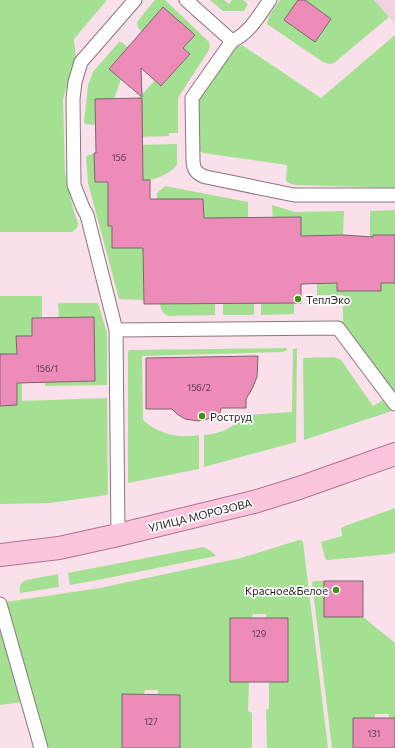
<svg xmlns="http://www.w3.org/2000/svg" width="395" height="748" viewBox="0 0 395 748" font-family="Commissioner,sans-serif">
<rect width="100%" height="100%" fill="#f9e0ea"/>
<path fill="#f1d1de" d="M 374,0 L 395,0 L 395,24 L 389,17 Z"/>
<path fill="#a4e091" d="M 0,0 L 107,0 L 74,39 L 76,58 L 63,99 L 65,173 L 74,212 L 78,223 L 77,228 L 72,232 L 0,232 Z
M 156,0 L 165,0 L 209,42 L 210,45 L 209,50 L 178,98 L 178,133 L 169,133 L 169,136 L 142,137 L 137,100 L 155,80 L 162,86 L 190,54 L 183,48 L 195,35 L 163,7 L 147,26 L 148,36 L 138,28 L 137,22 L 154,1 Z
M 210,0 L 224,0 L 229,4 L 232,0 L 243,0 L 248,4 L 244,11 L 223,11 Z
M 280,0 L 374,0 L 389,17 L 334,63 L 329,64 L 323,62 L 267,24 C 268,15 275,8 280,0 Z
M 395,35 L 395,188 L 296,185 L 291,184 L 286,181 L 287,165 L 203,153 L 200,151 L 198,146 L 198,100 L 234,48 L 242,45 L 321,98 Z
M 119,42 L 121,42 L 128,47 L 109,68 L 121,79 L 114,99 L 95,99 L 95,125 L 85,124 L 84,122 L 88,85 L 93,72 Z
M 177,144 L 177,164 C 173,172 159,178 150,180 C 146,181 142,180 137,180 L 143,145 Z
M 95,153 L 95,182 L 113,182 L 108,200 L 108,226 L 112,226 L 112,248 L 143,248 L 144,300 L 119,299 L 88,183 L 86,157 L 87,156 Z
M 165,186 L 248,202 L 248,218 L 204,225 L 203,199 L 157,199 L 157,193 Z
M 272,205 L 295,212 L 344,211 L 343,235 L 317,236 L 301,239 L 301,217 L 276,217 L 276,224 L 273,224 Z
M 395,210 L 395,235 L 374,235 L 373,243 L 370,243 L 370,211 Z
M 317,283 L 337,283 L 338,291 L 381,291 L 381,283 L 395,283 L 395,396 L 343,326 L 343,295 L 317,295 Z
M 0,296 L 42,296 L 42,317 L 32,318 L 32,336 L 16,337 L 17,354 L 0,354 Z
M 58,303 L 98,303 L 107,333 L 107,385 L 45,386 L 45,382 L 95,381 L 94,317 L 59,317 Z
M 254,303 L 254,315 L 223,315 L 223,304 Z
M 261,303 L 294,303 L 294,314 L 261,315 Z
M 160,304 L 215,304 L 215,315 L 169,316 C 163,314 161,310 160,304 Z
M 287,348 L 287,350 L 283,352 L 142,356 L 143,420 C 158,434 179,439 199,435 L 199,469 L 128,483 L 128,352 L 129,350 Z
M 297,348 L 296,442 L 204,467 L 204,435 C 220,434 235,427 245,415 L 292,412 L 293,349 Z
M 334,357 L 341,360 L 373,406 L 383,400 L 392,411 L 304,440 L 303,358 Z
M 17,382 L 22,382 L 22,401 L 107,398 L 108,493 L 107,495 L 50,503 L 0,504 L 0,406 L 17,405 Z
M 395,508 L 395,552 L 391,554 L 327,560 L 325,558 L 321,542 L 342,536 L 341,528 L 345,526 Z
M 299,540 L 301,540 L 303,542 L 328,748 L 267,748 L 266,710 L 269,709 L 269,682 L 288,682 L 288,618 L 266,618 L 266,614 L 253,614 L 252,618 L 230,618 L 230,682 L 249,682 L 248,711 L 252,713 L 252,748 L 180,748 L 180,695 L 158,694 L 158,690 L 145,690 L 144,694 L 122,748 L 45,748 L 5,604 L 6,602 L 100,588 L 123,583 L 241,558 Z
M 203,547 L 211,551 L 216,556 L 103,579 L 70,585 L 68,573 Z
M 58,574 L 59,587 L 20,593 C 19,586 20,583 26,580 Z
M 314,581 L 324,581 L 324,617 L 363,617 L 395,643 L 395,718 L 389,718 L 389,714 L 375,714 L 375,718 L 353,748 L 332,748 L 312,582 Z
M 3,630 L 22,702 L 0,705 L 0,633 Z"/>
<path fill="#ed8cb8" stroke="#7a656e" d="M 298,0 L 305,0 L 331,19 L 315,42 L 284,20 Z
M 163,7 L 195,35 L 183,48 L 190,54 L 161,86 L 141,68 L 142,97 L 109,69 Z
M 142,98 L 143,180 L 150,180 L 150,199 L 203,199 L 204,218 L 301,217 L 301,236 L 343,235 L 373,237 L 373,235 L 395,235 L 395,283 L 381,283 L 381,291 L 337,291 L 337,283 L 301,284 L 301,303 L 144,304 L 143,248 L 112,248 L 112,226 L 108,226 L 108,182 L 95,182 L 94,153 L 96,153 L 95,99 Z
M 94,317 L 95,381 L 17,383 L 17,405 L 0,406 L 0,354 L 17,354 L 16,336 L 32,336 L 32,318 Z
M 258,356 L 257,377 L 252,389 L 246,399 L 246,408 L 221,408 L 220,413 L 216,416 L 207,419 L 198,421 L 185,419 L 177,414 L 172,409 L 146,409 L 146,358 Z
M 324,581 L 363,581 L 363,617 L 324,617 Z
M 230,618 L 288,618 L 288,682 L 230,682 Z
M 122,694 L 180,695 L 180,748 L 122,748 Z
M 353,718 L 395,718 L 395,748 L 353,748 Z"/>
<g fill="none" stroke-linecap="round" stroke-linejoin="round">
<defs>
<path id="lane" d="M 186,0 L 232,41
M 270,0 C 259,15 250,33 232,41 L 192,98 L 193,159 C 193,169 196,174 206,177 L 294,195 L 395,195
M 116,330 L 338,328 L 395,404
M 118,535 L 116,330 L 87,215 L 83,208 L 74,185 L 73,99 L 75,82 L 81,62 L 135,0
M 0,604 L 41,748"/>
<path id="primary" d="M 0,555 L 59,548 L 118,535 L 254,502 L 299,488 L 395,454"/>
</defs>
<use href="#lane" stroke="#8b757e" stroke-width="15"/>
<use href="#primary" stroke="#b0728e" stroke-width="24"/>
<use href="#lane" stroke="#fff" stroke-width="13"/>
<use href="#primary" stroke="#fbc4dd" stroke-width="22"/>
</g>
<g fill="#3c960f" stroke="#fff" stroke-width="1.5">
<circle cx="298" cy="299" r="4"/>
<circle cx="202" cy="416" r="4"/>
<circle cx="336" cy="590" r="4"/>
</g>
<g text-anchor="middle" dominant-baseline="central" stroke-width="3.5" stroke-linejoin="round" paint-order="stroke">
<g font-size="9" fill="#5b3c4a">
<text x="119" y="157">156</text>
<text x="47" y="368">156/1</text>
<text x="199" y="387">156/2</text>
<text x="259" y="633">129</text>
<text x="151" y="721">127</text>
<text x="374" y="733">131</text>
</g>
<g font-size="11" fill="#2a2125" stroke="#fff" text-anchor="start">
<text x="306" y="299">ТеплЭко</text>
<text x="210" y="416">Роструд</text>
<text x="328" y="590" text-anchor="end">Красное&amp;Белое</text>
</g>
<g font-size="11" fill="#2a2125" stroke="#fff">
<text transform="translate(200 515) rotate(-14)">УЛИЦА МОРОЗОВА</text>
</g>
</g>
</svg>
